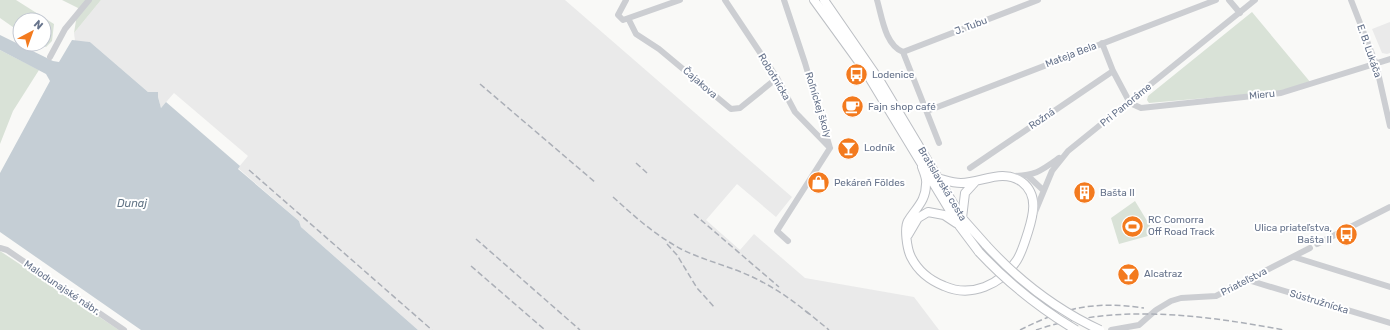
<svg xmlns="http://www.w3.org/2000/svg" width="1390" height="330" viewBox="0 0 1390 330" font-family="Rubik,sans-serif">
<rect width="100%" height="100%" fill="#f9f9f7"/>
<path fill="#eaeaea" d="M 101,0 L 565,0 L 792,197 L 776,217 L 737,184 L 706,220 L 740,250 L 754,234 L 805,278 L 914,297 L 939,330 L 418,330 L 301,227 L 299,221 L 238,168 L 248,156 L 174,93 L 161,108 L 158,97 L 148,92 L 90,42 L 75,41 L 74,33 Z
M 1390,22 L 1390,53 L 1387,54 L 1382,53 L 1372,29 Z"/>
<path fill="#d9e2d7" d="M 0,0 L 16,0 L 54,24 L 52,41 L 46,47 L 39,44 L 44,44 L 44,20 L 20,20 L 20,32 L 0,18 Z
M 62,0 L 101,0 L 74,33 L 78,8 Z
M 1252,12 L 1311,83 L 1274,92 L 1149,103 L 1147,100 L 1148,96 Z
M 0,50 L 39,70 L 13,111 L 0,144 Z
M 1135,201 L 1155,234 L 1119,244 L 1111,218 Z
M 0,251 L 119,330 L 0,330 Z"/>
<path fill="#c5ced5" d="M 0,35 L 53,61 L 59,62 L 72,40 L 90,42 L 148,92 L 158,92 L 158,97 L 161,108 L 166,102 L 240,166 L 238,169 L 299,221 L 301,227 L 418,330 L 141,330 L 0,232 L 0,173 L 50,81 L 46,74 L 0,50 Z"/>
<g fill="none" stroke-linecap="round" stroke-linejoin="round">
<defs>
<path id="major" d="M 814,0 L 864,69 L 958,224 L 979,252
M 824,0 L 880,81 L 962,218 L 986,245
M 922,167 C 924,172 927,179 926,184 C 926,201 916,208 908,221 C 904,228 907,249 911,257 C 918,271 929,280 944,286 C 971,298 1001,285 1017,260 C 1022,252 1025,241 1028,232 C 1033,216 1039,195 1022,182 C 1002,168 982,183 961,183 C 953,183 945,180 937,178
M 962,218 L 965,193 L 975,182
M 908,235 L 918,218 L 928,212 L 944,215 L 956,223"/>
</defs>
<use href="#major" stroke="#bcbfc4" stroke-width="10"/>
<path stroke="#ccced2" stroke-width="6" d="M 626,0 L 618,15 L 623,20 L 680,0
M 725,0 L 777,78 L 795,112 L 830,148
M 784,0 L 805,63 L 830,148 L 777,231 L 788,241
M 877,0 C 882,17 885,45 903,52 L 939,143
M 1229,0 L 1240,13
M 1351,0 L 1376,64 L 1390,126
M 629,20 L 636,34 L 659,49 L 731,109 L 740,108 L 777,78
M 1102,43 L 1113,71 L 1130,103
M 903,52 L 1038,0
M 50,57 L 65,29 L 89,0
M 1130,103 L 1141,108 L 1281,93 L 1390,59
M 927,111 L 1216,0
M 970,168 L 1113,71
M 1011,176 C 1035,176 1041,171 1059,158
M 1028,176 L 1043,190
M 1035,212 L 1052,171 L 1068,151 L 1255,0
M 1317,244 L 1390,207
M 0,248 L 7,250 L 124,330
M 1294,257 L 1390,287
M 1248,280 L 1390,323
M 1111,330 L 1139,325 L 1156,310 L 1171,301 L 1181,298 L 1216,296 L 1310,248"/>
<use href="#major" stroke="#fff" stroke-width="8"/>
<path stroke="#abafb7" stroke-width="1.5" stroke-dasharray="6 3" stroke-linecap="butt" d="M 480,84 L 596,183
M 636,163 L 647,173
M 249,170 L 432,330
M 613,197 C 634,216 655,235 681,249 C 701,259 721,264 741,272 C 766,282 789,297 809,314
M 694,214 L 779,287
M 476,239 L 580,330
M 667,244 L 677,255 L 697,288 L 715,308
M 471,266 L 545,330
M 806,311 L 829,330
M 1020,330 C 1066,307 1093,301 1144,308
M 1036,330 C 1116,303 1203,315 1284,330"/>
<defs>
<path id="major-bridge" d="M 986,245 C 1018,280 1057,310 1100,330
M 979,252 C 1007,282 1041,309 1076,330"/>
</defs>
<use href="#major-bridge" stroke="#bcbfc4" stroke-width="10" stroke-linecap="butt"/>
<use href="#major-bridge" stroke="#fff" stroke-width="8"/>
</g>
<defs>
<symbol id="bus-disc" viewBox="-11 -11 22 22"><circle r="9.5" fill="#f37a1e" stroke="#fff"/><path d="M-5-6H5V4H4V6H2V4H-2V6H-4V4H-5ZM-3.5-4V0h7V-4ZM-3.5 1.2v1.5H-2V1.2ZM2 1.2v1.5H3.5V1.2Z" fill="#fff"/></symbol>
<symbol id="cafe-disc" viewBox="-11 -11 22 22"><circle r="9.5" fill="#f37a1e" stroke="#fff"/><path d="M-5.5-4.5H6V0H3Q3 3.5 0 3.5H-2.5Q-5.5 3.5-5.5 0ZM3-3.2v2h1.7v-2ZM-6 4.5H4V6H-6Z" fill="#fff"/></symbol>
<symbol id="bar-disc" viewBox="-11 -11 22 22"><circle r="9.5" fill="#f37a1e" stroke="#fff"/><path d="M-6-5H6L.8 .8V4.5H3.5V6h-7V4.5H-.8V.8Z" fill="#fff"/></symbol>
<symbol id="shop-disc" viewBox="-11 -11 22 22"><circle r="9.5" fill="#f37a1e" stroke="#fff"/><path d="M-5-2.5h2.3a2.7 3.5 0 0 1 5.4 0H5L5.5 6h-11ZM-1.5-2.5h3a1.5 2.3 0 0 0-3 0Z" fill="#fff"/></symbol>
<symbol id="building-disc" viewBox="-11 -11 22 22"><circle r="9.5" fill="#f37a1e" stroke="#fff"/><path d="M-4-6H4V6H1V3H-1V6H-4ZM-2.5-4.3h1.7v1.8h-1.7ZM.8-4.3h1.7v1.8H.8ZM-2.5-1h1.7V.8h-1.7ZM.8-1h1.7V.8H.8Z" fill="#fff"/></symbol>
<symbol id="stadium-disc" viewBox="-11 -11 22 22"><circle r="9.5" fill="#f37a1e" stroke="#fff"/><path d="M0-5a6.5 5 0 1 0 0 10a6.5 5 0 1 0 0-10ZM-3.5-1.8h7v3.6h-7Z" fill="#fff"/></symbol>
</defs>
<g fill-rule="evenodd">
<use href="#bus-disc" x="844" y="62" width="25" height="25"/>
<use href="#cafe-disc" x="840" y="94" width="25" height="25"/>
<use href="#bar-disc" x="836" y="136" width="25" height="25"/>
<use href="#shop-disc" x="806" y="170" width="25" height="25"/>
<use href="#building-disc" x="1072" y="180" width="25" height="25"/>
<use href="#stadium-disc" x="1120" y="214" width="25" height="25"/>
<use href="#bus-disc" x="1334" y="222" width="25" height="25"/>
<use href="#bar-disc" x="1116" y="262" width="25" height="25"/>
</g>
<g text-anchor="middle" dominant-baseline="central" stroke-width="4" stroke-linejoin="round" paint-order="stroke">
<g font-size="10" fill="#66738b" stroke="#fff">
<text transform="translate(971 26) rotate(-21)">J. Tubu</text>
<text transform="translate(1369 51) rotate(71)">E. B. Lukáča</text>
<text transform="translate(1071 55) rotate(-21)">Mateja Bela</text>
<text transform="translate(774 77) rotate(59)">Robotnícka</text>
<text transform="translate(700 83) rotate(41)">Čajakova</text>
<text transform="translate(1262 95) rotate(-6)">Mieru</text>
<text transform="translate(818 105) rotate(73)">Roľníckej školy</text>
<text transform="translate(1126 105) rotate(-39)">Pri Panoráme</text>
<text transform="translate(1042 119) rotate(-34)">Rožná</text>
<text transform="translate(942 184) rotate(59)">Bratislavská cesta</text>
<text transform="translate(1244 282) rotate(-27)">Priateľstva</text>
<text transform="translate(62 288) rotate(34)">Malodunajské nábr.</text>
<text transform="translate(1319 302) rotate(17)">Sústružnícka</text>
</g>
<g font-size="10" fill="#66738b" stroke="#fff" text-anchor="start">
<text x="872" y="75">Lodenice</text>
<text x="868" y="107">Fajn shop café</text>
<text x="864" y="148">Lodník</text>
<text x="834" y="183">Pekáreň Földes</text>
<text x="1100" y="193">Bašta II</text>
<text x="1148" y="220">RC Comorra<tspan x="1148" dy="12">Off Road Track</tspan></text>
<text x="1332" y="228" text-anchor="end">Ulica priateľstva,<tspan x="1332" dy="12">Bašta II</tspan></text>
<text x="1144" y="274">Alcatraz</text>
</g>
<g font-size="11" font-style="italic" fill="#627485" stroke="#fff">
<text x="132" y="203">Dunaj</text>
</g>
</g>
<g transform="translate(32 32) rotate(41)"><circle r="19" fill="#ffffff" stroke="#c2c7d1"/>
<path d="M0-3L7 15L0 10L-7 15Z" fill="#f37a1e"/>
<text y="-6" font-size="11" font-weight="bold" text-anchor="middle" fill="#66738b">N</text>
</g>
</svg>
